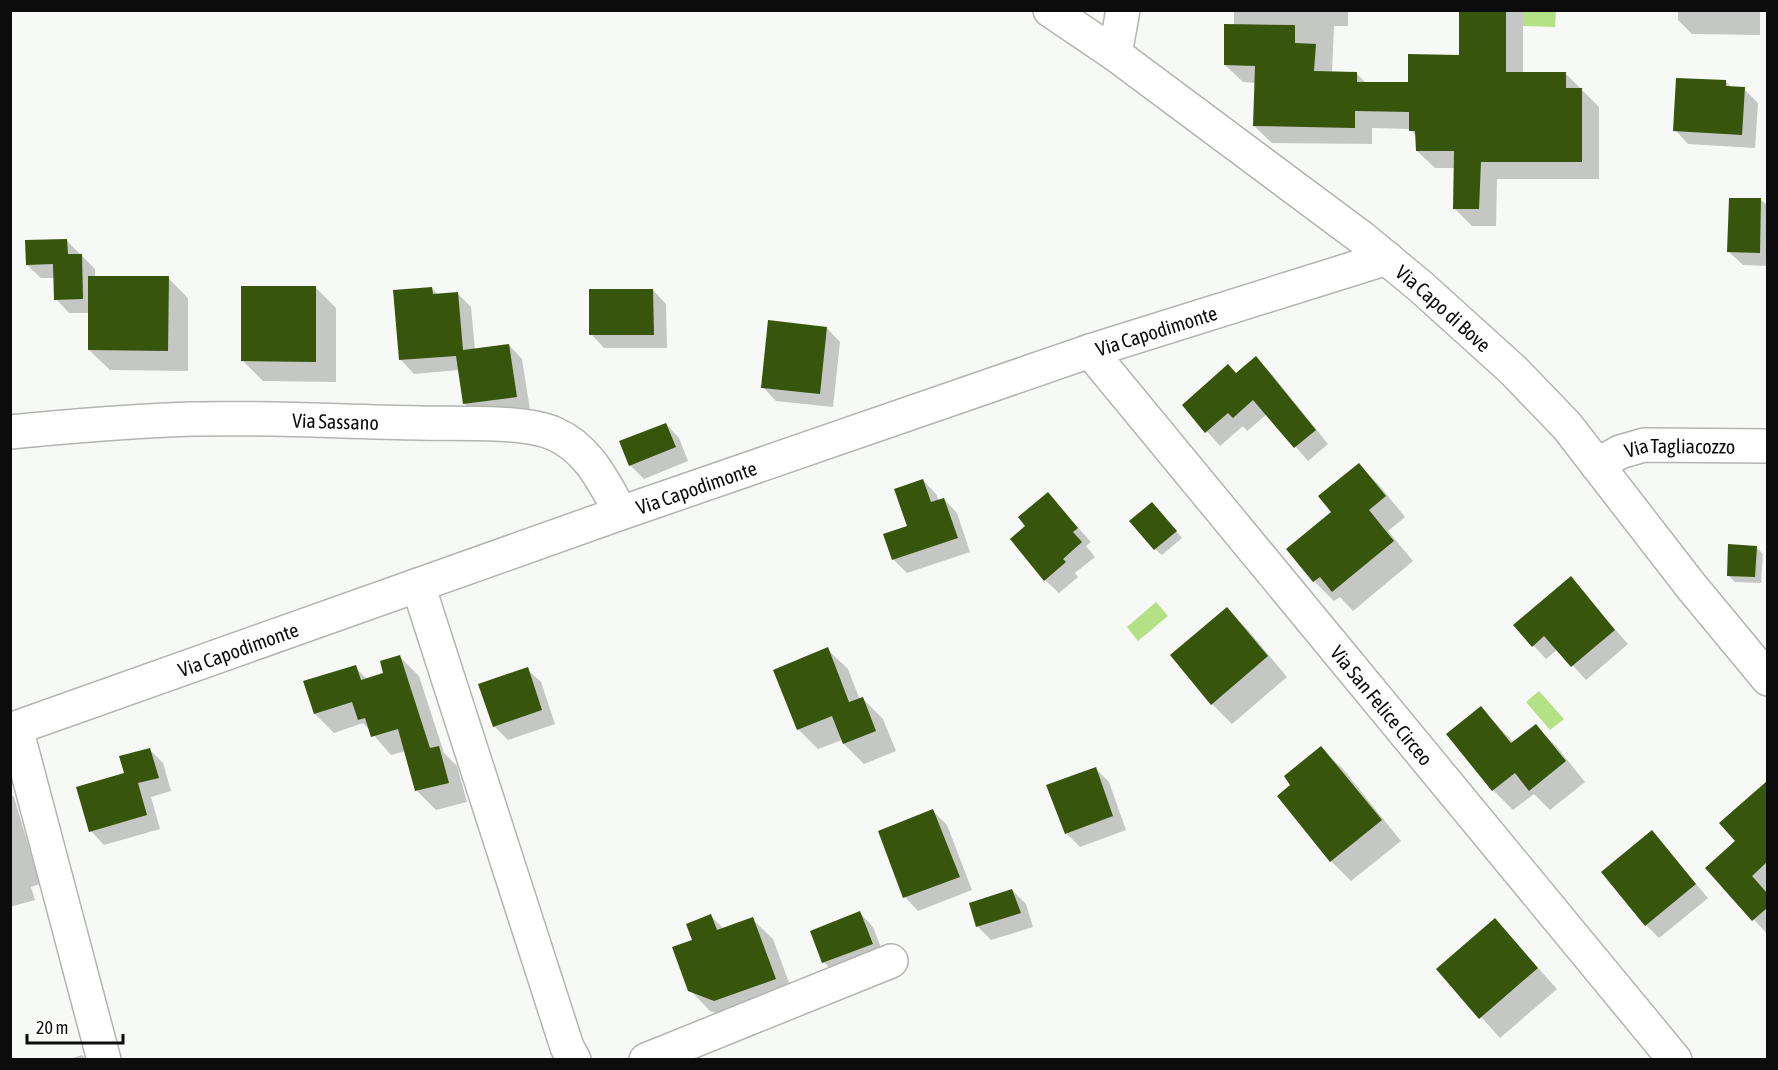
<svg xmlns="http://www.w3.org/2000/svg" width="1778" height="1070" viewBox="0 0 1778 1070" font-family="'Asap Condensed',sans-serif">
<rect width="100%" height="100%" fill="#f7f9f6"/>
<path fill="#b4e185" d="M 1523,11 L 1556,11 L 1555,27 L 1523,26 Z
M 1156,602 L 1168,616 L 1138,641 L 1127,627 Z
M 1539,691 L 1564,719 L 1550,730 L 1526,702 Z"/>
<path fill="#0003" d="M 1234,10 L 1348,10 L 1348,26 L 1334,26 L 1332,73 L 1356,73 L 1366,83 L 1410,83 L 1461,56 L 1460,10 L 1523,10 L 1523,73 L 1565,73 L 1599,107 L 1599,179 L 1497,179 L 1496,226 L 1472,226 L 1454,208 L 1455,168 L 1435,168 L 1417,151 L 1417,137 L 1410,129 L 1372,128 L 1372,144 L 1272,143 L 1254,126 L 1256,83 L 1243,82 L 1225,65 L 1234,25 Z
M 1678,10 L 1760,10 L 1760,35 L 1692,34 L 1678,20 Z
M 1726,82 L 1732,88 L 1744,89 L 1758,103 L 1755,148 L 1688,144 L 1675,130 Z
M 1761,200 L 1768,206 L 1768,266 L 1743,265 L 1729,252 Z
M 67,241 L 95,269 L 95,278 L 168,278 L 188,298 L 188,371 L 110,370 L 89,350 L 90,313 L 69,313 L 56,299 L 55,278 L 41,278 L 27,265 Z
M 316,288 L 336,308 L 336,382 L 263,381 L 243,361 Z
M 432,288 L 438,295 L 457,293 L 471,307 L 475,350 L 509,345 L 522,359 L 530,410 L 478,417 L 465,404 L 459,370 L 414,374 L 401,360 Z
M 653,290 L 666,304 L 667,348 L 604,348 L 591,334 Z
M 827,328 L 840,342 L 833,407 L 776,401 L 763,387 Z
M 1256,358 L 1269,371 L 1328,444 L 1308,461 L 1267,414 L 1247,431 L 1243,426 L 1220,446 L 1184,405 L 1236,374 Z
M 666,424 L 679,438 L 688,461 L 644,479 L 630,465 Z
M 1359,465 L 1379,485 L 1405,517 L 1388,531 L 1413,561 L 1353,611 L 1340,597 L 1334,601 L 1314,581 L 1333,513 Z
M 923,480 L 936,494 L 939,501 L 944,499 L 957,513 L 970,552 L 907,573 L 894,560 L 885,535 L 909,527 Z
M 1048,494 L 1091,542 L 1086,546 L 1095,557 L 1075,573 L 1078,577 L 1059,593 L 1045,580 L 1027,526 Z
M 1158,510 L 1182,538 L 1162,555 L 1155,549 Z
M 1756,547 L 1763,554 L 1761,583 L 1735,582 L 1728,575 Z
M 1571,579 L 1628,644 L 1586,680 L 1558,649 L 1546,659 L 1533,645 Z
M 1227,609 L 1247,629 L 1287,677 L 1232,724 L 1212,704 Z
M 827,649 L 848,669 L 860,700 L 863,699 L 883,719 L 896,751 L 864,764 L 844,744 L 842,740 L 818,749 L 798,729 Z
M 400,657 L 419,676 L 444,753 L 457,766 L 467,802 L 436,810 L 417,791 L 406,751 L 391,755 L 363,723 L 334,733 L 315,714 L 305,682 L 355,667 L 368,680 L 385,674 Z
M 527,669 L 541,682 L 555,724 L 508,740 L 494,726 Z
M 1481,708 L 1514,743 L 1536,726 L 1556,746 L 1585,782 L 1550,810 L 1534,794 L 1513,810 L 1493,790 Z
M 1321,748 L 1342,768 L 1401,841 L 1351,881 L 1331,861 Z
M 149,749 L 163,763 L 171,791 L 151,797 L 160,829 L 104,845 L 91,831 L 126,774 Z
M 1095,768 L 1109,782 L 1126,830 L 1080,847 L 1066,833 Z
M 1768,783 L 1768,935 L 1707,868 L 1737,842 L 1722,823 Z
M 10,794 L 14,797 L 40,884 L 31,887 L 35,900 L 10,907 Z
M 933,811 L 947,825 L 972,890 L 918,911 L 905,897 Z
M 1652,832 L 1708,898 L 1659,938 L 1646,925 Z
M 1012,890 L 1026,904 L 1033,927 L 991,940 L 978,927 L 970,904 Z
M 860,913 L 873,927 L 885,958 L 837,976 L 824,962 L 812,931 Z
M 711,916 L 724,929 L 752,919 L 773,939 L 795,999 L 735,1020 L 710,1011 L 690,990 L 694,941 Z
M 1495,920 L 1557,989 L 1500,1038 L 1438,969 Z
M 82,1055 L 87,1060 L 66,1060 Z"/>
<path fill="#37550b" d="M 1459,10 L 1506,10 L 1506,72 L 1566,72 L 1566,88 L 1582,88 L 1582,162 L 1481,162 L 1479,209 L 1453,209 L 1454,151 L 1416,151 L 1415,131 L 1409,131 L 1409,112 L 1355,111 L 1355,128 L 1253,126 L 1255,66 L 1224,65 L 1224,24 L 1295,25 L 1295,43 L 1316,44 L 1314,71 L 1357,72 L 1357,82 L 1408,82 L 1408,54 L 1459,55 Z
M 1676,78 L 1726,80 L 1726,86 L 1745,87 L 1742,135 L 1673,131 Z
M 1729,198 L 1761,198 L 1760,253 L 1727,252 Z
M 67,239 L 68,254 L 82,254 L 83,299 L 54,300 L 53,264 L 26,265 L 25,240 Z
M 88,276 L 169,276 L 168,351 L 88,350 Z
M 241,286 L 316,286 L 316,362 L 241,361 Z
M 432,287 L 433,294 L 458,292 L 463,350 L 509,344 L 517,397 L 463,404 L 456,356 L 399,360 L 393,290 Z
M 589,289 L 653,289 L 654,335 L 589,335 Z
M 768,320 L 827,327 L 820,394 L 761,388 Z
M 1256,356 L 1316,430 L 1294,448 L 1253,400 L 1233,418 L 1228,413 L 1205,433 L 1182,405 L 1228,364 L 1236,373 Z
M 666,423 L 676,447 L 629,466 L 619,441 Z
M 1359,463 L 1386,496 L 1369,510 L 1394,541 L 1332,592 L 1320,577 L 1313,582 L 1286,549 L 1331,512 L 1318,496 Z
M 923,479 L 931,502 L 944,498 L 958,538 L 892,560 L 883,534 L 907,526 L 894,489 Z
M 1048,492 L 1078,528 L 1073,532 L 1082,542 L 1063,559 L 1066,562 L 1044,581 L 1010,539 L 1025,526 L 1018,517 Z
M 1152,502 L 1177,531 L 1154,550 L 1129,521 Z
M 1728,544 L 1757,546 L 1755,577 L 1727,576 Z
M 1571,576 L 1615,630 L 1571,667 L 1544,636 L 1532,647 L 1513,625 Z
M 1227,607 L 1268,656 L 1211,705 L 1170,655 Z
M 828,647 L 849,702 L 863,697 L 876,731 L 843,744 L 832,716 L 797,730 L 773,670 Z
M 400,655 L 430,748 L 439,746 L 449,783 L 415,791 L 398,729 L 371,737 L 365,718 L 358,720 L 352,702 L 314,714 L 303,681 L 356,665 L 361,680 L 383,673 L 380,661 Z
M 528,667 L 542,710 L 493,727 L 478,684 Z
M 1481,706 L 1511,743 L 1536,724 L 1566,761 L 1529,791 L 1515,773 L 1492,791 L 1446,734 Z
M 1321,746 L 1382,820 L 1330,862 L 1277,796 L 1290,785 L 1284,776 Z
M 150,748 L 159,778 L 138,783 L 147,815 L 89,832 L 76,787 L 124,773 L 119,756 Z
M 1096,767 L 1113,816 L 1065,834 L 1046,785 Z
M 1767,781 L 1767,862 L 1752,876 L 1767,893 L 1767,908 L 1752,921 L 1705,868 L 1735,841 L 1719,823 Z
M 933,809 L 960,877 L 903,898 L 878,831 Z
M 1652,830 L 1696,884 L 1645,926 L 1601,872 Z
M 1012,889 L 1021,913 L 976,927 L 969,903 Z
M 860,911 L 873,944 L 822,963 L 810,931 Z
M 711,914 L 717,930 L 753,917 L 776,979 L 714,1001 L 688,991 L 672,947 L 692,940 L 686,924 Z
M 1495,918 L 1538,968 L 1479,1019 L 1436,969 Z"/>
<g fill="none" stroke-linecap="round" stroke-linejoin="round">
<defs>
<g id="minor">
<path id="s1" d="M 1050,10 L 1115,54 L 1362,238 L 1420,286 L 1513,370 L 1567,426 L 1691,586 L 1768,679"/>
<path d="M 1115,54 L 1123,10"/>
<path id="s2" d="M 1090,351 L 1675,1060"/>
<path id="s3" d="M 10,432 C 71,426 131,421 192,419 C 268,417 344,422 420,423 C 455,424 525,420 555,434 C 589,449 604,483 621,513"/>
<path id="s4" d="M 1597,465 L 1620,452 L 1644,445 L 1768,446"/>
<path d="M 418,585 L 567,1047 L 574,1060"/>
<path d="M 16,728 L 104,1060"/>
<path id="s5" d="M 10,730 L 621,513 L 1090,351 L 1387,258"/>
<path d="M 646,1060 L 891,961"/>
</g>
</defs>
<use href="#minor" stroke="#b3b4b2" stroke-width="36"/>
<use href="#minor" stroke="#fff" stroke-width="33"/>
</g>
<g text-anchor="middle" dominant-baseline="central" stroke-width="6" stroke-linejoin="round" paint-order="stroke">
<g font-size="20" fill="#0b0c0b" stroke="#fff">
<text stroke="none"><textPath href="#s1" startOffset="494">Via Capo di Bove</textPath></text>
<text stroke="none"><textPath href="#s5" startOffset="1214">Via Capodimonte</textPath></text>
<text stroke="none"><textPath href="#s3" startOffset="326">Via Sassano</textPath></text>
<text stroke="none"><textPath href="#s4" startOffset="87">Via Tagliacozzo</textPath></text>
<text stroke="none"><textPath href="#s5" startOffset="728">Via Capodimonte</textPath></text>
<text stroke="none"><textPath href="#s5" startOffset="242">Via Capodimonte</textPath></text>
<text stroke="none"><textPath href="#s2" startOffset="459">Via San Felice Circeo</textPath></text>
</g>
</g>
<rect width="1778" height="1070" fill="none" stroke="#0b0c0b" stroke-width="24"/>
<path d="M27 1034v9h96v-9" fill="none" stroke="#0b0c0b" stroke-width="3"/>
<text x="36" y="1034" font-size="18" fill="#0b0c0b" stroke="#ffffff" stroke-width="4.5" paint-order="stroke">20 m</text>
</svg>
